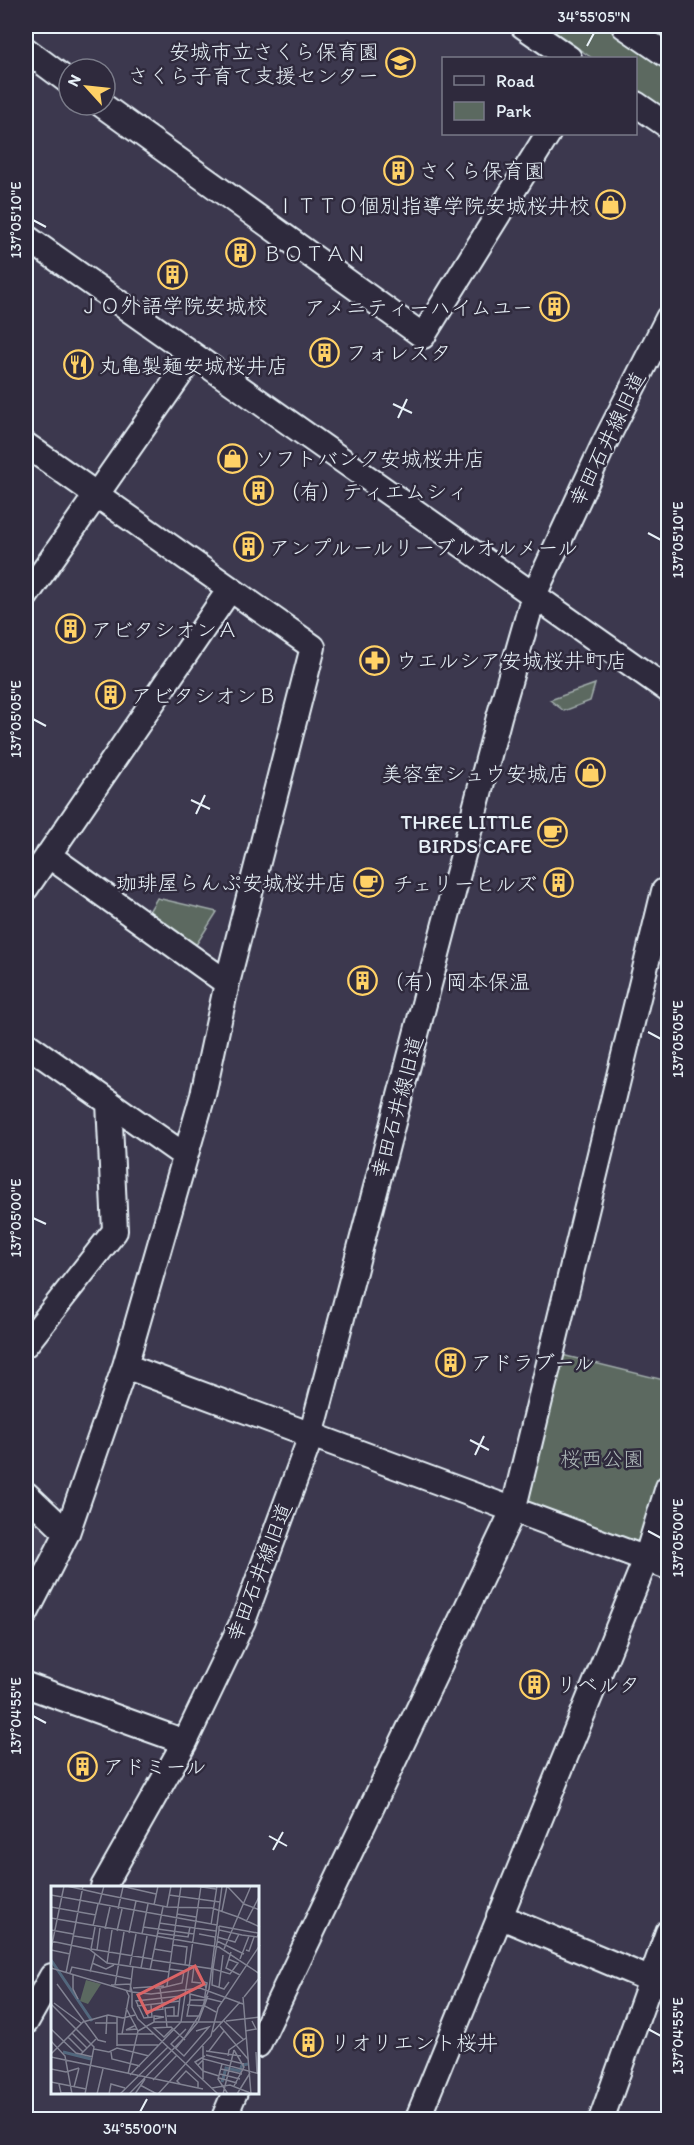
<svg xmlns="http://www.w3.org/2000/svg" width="694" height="2145" viewBox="0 0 694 2145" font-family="Itim,'Klee One',sans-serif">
<rect width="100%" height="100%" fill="#3c384e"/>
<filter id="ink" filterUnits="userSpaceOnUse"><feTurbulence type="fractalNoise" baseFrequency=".0167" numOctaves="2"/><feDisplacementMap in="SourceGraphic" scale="12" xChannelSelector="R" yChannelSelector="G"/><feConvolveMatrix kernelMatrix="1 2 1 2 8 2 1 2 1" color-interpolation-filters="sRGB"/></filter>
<g filter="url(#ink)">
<path fill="#49455c" d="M 26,1514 L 50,1537 L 26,1585 Z"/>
<path fill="#5b6960" stroke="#a2adac" stroke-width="1.5" d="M 546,26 L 668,26 L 668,113 L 636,89 L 636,58 L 592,58 Z
M 595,684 L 590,701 L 564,711 L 550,700 Z
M 157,898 L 217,912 L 194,948 L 147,915 Z
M 562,1355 L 668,1381 L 668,1466 L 647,1537 L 634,1547 L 521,1509 Z"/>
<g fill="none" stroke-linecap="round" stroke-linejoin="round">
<defs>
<path id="minor" d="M 523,26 L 569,58
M 624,26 L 668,56
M 26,50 L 69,82
M 636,104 L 668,126
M 102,105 L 423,336 L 548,134
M 26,237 L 668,690
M 26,445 L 313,647 L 227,983 L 203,1095 L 125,1366
M 26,596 L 193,356
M 48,855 L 227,983
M 26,888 L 230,589
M 26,1044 L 185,1156
M 26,1344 L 115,1231 L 109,1102
M 26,1494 L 67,1533 L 26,1613
M 67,1533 L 125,1366 L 668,1567
M 26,1685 L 185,1742
M 103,1887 L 185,1742 L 243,1621 L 311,1436 L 499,717 L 534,595 L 604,444 L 668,318
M 499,1916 L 668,1987
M 26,2022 L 52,1976
M 258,2045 L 513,1511 L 664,891 L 668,894
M 223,2120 L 235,2092
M 417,2120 L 646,1559 L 668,1487
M 601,2120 L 668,1932"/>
</defs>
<use href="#minor" stroke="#e8f1f8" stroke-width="28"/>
<use href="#minor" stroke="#2f2a3d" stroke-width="24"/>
</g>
</g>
<path fill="none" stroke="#e8f1f8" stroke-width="2" d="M 587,46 L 594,33M 33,220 L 46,227M 393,404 L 412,413M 398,418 L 407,399M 648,533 L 661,540M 33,719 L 46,726M 191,800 L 210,809M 196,814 L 205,795M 648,1032 L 661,1039M 33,1218 L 46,1224M 470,1440 L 489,1450M 475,1455 L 484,1436M 648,1531 L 661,1538M 33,1716 L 46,1723M 269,1836 L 287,1846M 273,1850 L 283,1832M 648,2029 L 661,2036M 140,2112 L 147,2099"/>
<defs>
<symbol id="school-ring" viewBox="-11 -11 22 22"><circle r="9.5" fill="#2f2a3d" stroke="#ffd166" stroke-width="1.5"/><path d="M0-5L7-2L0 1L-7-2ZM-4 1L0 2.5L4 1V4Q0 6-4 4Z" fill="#ffd166"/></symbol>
<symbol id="building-ring" viewBox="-11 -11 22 22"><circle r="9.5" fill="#2f2a3d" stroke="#ffd166" stroke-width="1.5"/><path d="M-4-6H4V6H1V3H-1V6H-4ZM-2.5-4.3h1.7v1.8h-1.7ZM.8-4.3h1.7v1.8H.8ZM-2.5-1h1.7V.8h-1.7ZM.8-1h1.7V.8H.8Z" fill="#ffd166"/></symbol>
<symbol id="shop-ring" viewBox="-11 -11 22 22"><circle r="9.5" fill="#2f2a3d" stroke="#ffd166" stroke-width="1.5"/><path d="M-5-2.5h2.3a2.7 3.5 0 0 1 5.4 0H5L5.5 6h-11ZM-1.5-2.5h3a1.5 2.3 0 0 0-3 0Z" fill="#ffd166"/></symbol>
<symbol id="restaurant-ring" viewBox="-11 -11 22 22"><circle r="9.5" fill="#2f2a3d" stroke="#ffd166" stroke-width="1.5"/><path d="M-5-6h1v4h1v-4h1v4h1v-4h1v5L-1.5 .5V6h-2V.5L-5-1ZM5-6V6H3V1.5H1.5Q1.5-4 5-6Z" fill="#ffd166"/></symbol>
<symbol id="pharmacy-ring" viewBox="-11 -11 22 22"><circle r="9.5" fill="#2f2a3d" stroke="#ffd166" stroke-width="1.5"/><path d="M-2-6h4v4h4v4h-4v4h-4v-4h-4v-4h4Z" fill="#ffd166"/></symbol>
<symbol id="cafe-ring" viewBox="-11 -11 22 22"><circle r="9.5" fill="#2f2a3d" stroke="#ffd166" stroke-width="1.5"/><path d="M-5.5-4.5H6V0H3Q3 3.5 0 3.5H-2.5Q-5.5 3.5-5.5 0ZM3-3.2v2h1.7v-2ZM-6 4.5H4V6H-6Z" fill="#ffd166"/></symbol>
</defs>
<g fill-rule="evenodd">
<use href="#school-ring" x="384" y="46" width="33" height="33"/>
<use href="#building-ring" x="382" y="154" width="33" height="33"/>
<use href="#shop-ring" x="594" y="188" width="33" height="33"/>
<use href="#building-ring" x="224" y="236" width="33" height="33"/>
<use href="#building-ring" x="156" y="258" width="33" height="33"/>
<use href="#building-ring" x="538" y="290" width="33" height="33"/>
<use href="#building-ring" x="308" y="336" width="33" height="33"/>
<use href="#restaurant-ring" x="62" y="348" width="33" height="33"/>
<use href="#shop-ring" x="216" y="442" width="33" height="33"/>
<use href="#building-ring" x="242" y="474" width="33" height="33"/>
<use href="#building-ring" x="232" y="530" width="33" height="33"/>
<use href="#building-ring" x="54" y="612" width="33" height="33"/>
<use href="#pharmacy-ring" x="358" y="644" width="33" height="33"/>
<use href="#building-ring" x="94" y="678" width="33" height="33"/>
<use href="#shop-ring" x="574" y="756" width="33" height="33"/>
<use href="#cafe-ring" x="536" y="816" width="33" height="33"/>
<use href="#cafe-ring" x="352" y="866" width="33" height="33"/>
<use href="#building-ring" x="542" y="866" width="33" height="33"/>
<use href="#building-ring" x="346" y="964" width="33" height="33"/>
<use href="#building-ring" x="434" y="1346" width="33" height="33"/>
<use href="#building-ring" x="518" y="1668" width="33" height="33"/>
<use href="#building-ring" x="66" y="1750" width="33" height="33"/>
<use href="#building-ring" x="292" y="2026" width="33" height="33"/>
</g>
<g text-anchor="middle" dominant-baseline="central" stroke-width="5" stroke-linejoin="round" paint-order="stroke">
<g font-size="21" fill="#e8f1f8" stroke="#2f2a3d" text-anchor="start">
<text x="379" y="51" text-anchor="end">安城市立さくら保育園<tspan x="379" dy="24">さくら子育て支援センター</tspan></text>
<text x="419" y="170">さくら保育園</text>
<text x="590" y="205" text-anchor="end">ＩＴＴＯ個別指導学院安城桜井校</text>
<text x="262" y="253">ＢＯＴＡＮ</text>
<text x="173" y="305" text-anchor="middle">ＪＯ外語学院安城校</text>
<text x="533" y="307" text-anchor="end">アメニティーハイムユー</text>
<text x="346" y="352">フォレスタ</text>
<text x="99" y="365">丸亀製麺安城桜井店</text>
<text x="254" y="458">ソフトバンク安城桜井店</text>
<text x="279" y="491">（有）ティエムシィ</text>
<text x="269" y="547">アンプルールリーブルオルメール</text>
<text x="91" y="629">アビタシオンＡ</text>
<text x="396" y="660">ウエルシア安城桜井町店</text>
<text x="131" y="695">アビタシオンＢ</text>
<text x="569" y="773" text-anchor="end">美容室シュウ安城店</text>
<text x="532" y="821" text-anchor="end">THREE LITTLE<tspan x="532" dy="24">BIRDS CAFE</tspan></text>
<text x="347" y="882" text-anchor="end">珈琲屋らんぷ安城桜井店</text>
<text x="537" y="883" text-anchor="end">チェリーヒルズ</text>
<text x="383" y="981">（有）岡本保温</text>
<text x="471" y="1362">アドラブール</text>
<text x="556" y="1684">リベルタ</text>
<text x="103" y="1766">アドミール</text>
<text x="330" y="2042">リオリエント桜井</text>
</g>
<g font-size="21" fill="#e8f1f8" stroke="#2f2a3d">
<text transform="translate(607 439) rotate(-64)">幸田石井線旧道</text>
<text transform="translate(397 1107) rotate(-75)">幸田石井線旧道</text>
<text transform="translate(259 1572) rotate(-69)">幸田石井線旧道</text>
</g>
<g font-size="21" fill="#b0bbbb" stroke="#2f2a3d">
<text x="602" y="1458">桜西公園</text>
</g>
</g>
<g transform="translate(51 1886)">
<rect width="208" height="208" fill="#3c384e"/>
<path d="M 35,94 L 50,98 L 37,118 L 29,115 Z" fill="#5b6960"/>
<path fill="none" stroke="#52677d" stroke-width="3" d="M 0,74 L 41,135M 12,166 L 40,173M 171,196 L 175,182 L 189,185 L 191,179 L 197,178"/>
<path fill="none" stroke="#818292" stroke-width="1.5" d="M 16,0 L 51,8M 70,0 L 105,8M 144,0 L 165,3M 176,0 L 193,18 L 209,24M 51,8 L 116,21 L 161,22 L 187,31M 0,9 L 166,39M 118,9 L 169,16M 48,18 L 53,0M 103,19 L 107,0M 0,21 L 45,29M 116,21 L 120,0M 67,23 L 72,1M 171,25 L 176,0M 126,28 L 145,31M 187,31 L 209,41M 0,32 L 168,61 L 209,88M 195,36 L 208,11M 108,37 L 165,45M 160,39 L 166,0M 42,40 L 47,18M 168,40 L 168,44 L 191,49 L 206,51 L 208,47M 168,40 L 207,47M 92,41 L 143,48M 54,43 L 59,21M 0,44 L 22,48M 168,44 L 162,83 L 179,88 L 187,77 L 177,73M 66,45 L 71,23M 165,46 L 168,24M 78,47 L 85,15M 106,47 L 137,51 L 139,41M 91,48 L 97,18M 148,48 L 164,51 L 164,54M 23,50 L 42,53M 166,51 L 184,56 L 188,48M 0,55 L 38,63 L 56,77 L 118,86M 166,55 L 193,68M 122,59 L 136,61 L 134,79M 0,63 L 13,0M 40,63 L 101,73M 40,63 L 44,41M 103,63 L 121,66M 173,63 L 200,0M 0,64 L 19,68M 46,64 L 49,42M 195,64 L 198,65 L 203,51M 180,66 L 175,82 L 189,89M 189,73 L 198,50M 101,74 L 162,83 L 161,99 L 173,103 L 178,96M 41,77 L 55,83 L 63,79M 56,77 L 61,44M 79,79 L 85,48M 143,80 L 141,96 L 150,97M 0,82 L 81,106 L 81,121 L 87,133 L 167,208M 90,82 L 96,50M 99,84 L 112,21M 39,86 L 44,68M 15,87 L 32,0M 19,87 L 21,81 L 80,93M 22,89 L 22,103 L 27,113M 6,98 L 47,154 L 55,156M 60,99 L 79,98 L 81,106 L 100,108 L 149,102 L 192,118M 64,99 L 73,46M 116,100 L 130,0M 168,101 L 172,69M 82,102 L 113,100M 110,102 L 131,97 L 133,85 L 118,83M 79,105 L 82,80M 192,111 L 200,208M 193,111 L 209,91M 139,114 L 139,108 L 171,116M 153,114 L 139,114 L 136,130 L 148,130 L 153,117 L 155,102 L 153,96 L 156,97 L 155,102M 3,117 L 30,137M 0,118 L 43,161 L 34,208M 100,119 L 101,131 L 93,132 L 85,115 L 129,110 L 127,130 L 116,130M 136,119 L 154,120 L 165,126M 86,120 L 129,115M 75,122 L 87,145 L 77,188M 97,131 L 96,125 L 112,123 L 109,102 L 104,102M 173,135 L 193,154M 175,135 L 209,131M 103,136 L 103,130 L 104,130 L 113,131 L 103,133M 44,137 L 66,137M 85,139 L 75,144 L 86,143M 169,140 L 197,173M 116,141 L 114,122 L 123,121 L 123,130M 122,142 L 113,151 L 103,142 L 120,141 L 134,154M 0,143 L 25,167 L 42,171M 135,143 L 120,158 L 133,170 L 158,141 L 145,145M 87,145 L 103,136 L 172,136M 194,145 L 205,143 L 201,135M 162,146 L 189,116M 21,147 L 36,162M 55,148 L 56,129M 66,148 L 103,148M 71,148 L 78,110 L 75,104M 17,151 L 32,166M 0,155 L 14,170 L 21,208M 66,159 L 108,159M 66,160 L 66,131M 125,162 L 147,136 L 157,110M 43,163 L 58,166 L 66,162 L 98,170M 155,165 L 190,170M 158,165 L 173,145M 60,166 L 61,173 L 89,180M 205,166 L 206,187M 0,168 L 32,136 L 57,129 L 72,132 L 84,129M 30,168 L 45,153M 155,169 L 193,178M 154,170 L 144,176 L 152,185 L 168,190M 177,170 L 178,164 L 195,152M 0,171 L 152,203M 171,178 L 167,193 L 177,208M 147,179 L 153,173 L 209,188M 0,183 L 15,186 L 28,182M 170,183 L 191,188M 169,188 L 189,193M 79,189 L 130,136 L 150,0M 168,192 L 186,197M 152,193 L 152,160M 102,194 L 126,169M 0,196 L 35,203M 8,198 L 10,207 L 20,207M 129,198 L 126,195 L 135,185 L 147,196 L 147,202M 89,199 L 106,208M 183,200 L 193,181 L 183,164M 23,201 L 28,182M 161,202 L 179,199 L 202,208M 46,208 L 52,183M 58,208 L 60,198 L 74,202M 69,208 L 117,161M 78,208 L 134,151 L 149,128 L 158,103 L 171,0M 84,208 L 94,193M 107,208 L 160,150 L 167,122 L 209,59M 172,208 L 183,164M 186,208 L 199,187"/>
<path fill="#db6466" fill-opacity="0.15" stroke="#db6466" stroke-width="3" d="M 144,80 L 153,98 L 96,127 L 87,109 Z"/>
<rect width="208" height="208" fill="none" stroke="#e8f1f8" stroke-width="3"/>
</g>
<rect width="694" height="2145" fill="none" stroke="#2f2a3d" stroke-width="66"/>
<rect x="442" y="57" width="195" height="78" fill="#2f2a3d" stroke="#797a88" stroke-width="1.5"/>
<rect x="454" y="76" width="30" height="9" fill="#2f2a3d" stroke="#797a88" stroke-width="1.5"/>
<text x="496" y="87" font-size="18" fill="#e8f1f8">Road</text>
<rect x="454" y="102" width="30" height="18" fill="#5b6960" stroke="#797a88" stroke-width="1.5"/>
<text x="496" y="117" font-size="18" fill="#e8f1f8">Park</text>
<g transform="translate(87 87) rotate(297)"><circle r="28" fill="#2f2a3d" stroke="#797a88" stroke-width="1.5"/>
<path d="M0-4.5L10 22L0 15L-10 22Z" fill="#ffd166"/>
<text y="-9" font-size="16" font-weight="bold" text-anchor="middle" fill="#e8f1f8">N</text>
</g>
<rect x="33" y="33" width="628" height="2079" fill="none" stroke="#e8f1f8" stroke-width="2"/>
<g font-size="15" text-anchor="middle" fill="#e8f1f8">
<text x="594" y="22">34°55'05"N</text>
<text transform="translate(16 220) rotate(-90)" y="5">137°05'10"E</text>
<text transform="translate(678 540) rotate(-90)" y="5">137°05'10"E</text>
<text transform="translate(16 719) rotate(-90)" y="5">137°05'05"E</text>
<text transform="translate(678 1039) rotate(-90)" y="5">137°05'05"E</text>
<text transform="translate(16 1218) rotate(-90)" y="5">137°05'00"E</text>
<text transform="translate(678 1538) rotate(-90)" y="5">137°05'00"E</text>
<text transform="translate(16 1716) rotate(-90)" y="5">137°04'55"E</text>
<text transform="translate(678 2036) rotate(-90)" y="5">137°04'55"E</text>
<text x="140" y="2134">34°55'00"N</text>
</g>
</svg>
